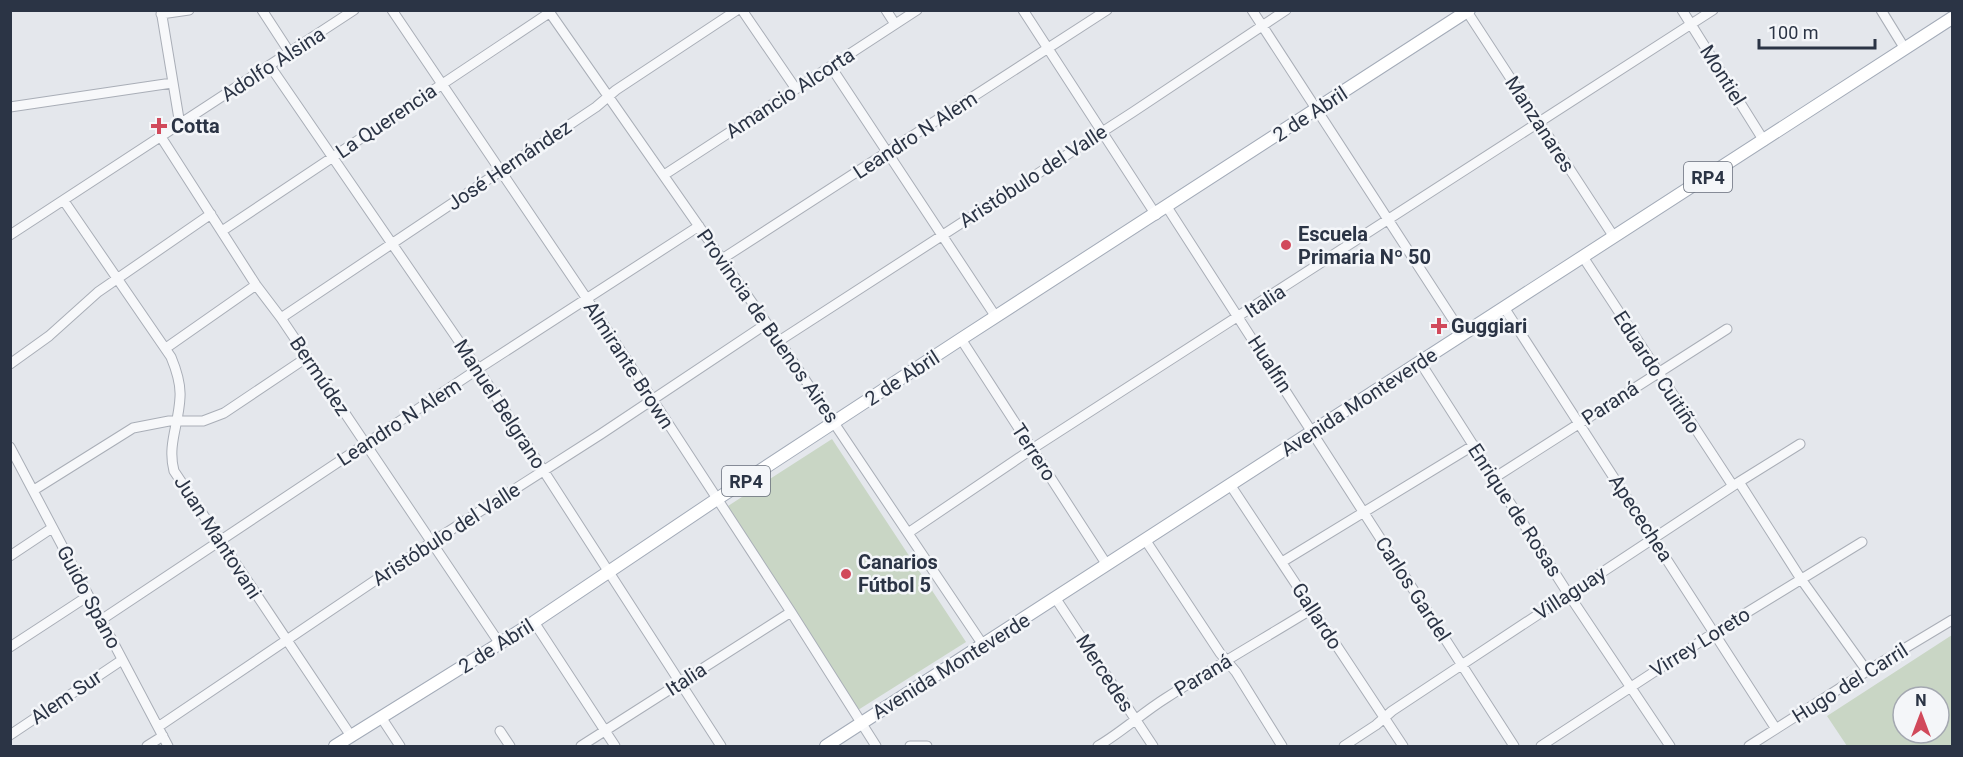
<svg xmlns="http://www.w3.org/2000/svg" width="1963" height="757" viewBox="0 0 1963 757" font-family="Roboto,sans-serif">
<rect width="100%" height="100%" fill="#e4e7ec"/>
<path fill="#c9d6c5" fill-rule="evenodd" d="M 832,439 L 966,642 L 858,710 L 728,506 Z
M 1952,635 L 1952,746 L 1847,746 L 1827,716 ZM 1903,697 L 1939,697 L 1939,733 L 1903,733 Z"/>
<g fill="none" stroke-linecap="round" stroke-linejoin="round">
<defs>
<path id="minor" d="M 161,10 L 180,125
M 262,10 L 290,53
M 392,10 L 587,299 L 791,612 L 876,746
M 548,10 L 779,341 L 983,645
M 742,10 L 796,89
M 886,10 L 895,24
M 1023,10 L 1156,215
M 1252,10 L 1463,335
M 1466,10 L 1614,237
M 1682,10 L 1764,141
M 1881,10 L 1905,49
M 161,14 L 189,10
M 270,66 L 478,369 L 721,746
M 831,67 L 996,317
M 10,107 L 172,83
M 161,137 L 256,285 L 281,318 L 500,644
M 664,175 L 917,10
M 64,201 L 171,357 C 176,369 181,383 180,397 C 179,424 167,445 174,471 L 351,736
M 1167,207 L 1514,746
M 222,231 L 549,13
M 10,235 L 354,10
M 1583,257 L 1733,486
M 722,259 L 1107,10
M 1505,309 L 1776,729
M 281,318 L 596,107 L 616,90 L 737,10
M 961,339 L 1107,565
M 779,341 L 1133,112 L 1286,10
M 166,348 L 256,285
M 1420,362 L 1569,595 L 1670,746
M 10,364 L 49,336 L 98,292 L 211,214
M 10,447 L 168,746
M 1494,478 L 1727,329
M 1739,482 L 1801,579 L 1867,671
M 1231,486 L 1403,746
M 34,490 L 133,428 L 169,421 L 203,421 L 224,413 L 306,358
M 908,533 L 1032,449 L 1713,10
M 1146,541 L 1220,653 L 1236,672 L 1282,746
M 10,556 L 52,528
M 1282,562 L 1474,445
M 1056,599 L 1153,746
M 101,620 L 478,369 L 699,226
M 534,622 L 615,746
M 10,647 L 88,596
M 381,717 L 400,746
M 158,727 L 432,542 L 601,434 L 766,324
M 500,731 L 510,746
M 10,735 L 122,660
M 147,746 L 163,736
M 581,746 L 791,612
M 910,746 L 927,746
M 1098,746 C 1122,732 1142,713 1166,698 C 1214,667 1263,639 1312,609
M 1344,746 L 1376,725 L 1392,711 L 1463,664 L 1739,482 L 1800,444
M 1541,746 L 1715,632 L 1862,542
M 1749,746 L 1867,671 L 1952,620"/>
<path id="major" d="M 335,746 L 534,622 L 717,499 L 961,339 L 1469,10
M 826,746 L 1952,18"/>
</defs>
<use href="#minor" stroke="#a9aeb7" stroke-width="11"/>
<use href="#major" stroke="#a3abb8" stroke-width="14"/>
<use href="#minor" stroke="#f7f8fa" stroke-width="9"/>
<use href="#major" stroke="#fff" stroke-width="12"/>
</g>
<g fill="#d1495b" stroke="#f4f6f9" stroke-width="2">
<path d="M156 117h6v6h6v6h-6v6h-6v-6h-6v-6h6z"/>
<circle cx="1286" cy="245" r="6"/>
<path d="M1436 317h6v6h6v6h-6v6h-6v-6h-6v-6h6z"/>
<circle cx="846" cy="574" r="6"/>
</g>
<g text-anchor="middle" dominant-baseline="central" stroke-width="5" stroke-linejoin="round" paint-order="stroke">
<g fill="#f4f6f9" stroke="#676e7b" stroke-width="1.5">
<rect x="1684" y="162" width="48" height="30" rx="4.5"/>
<rect x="722" y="466" width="48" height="30" rx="4.5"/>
</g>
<g font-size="18" font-weight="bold" fill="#2b3445">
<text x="1708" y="177">RP4</text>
<text x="746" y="481">RP4</text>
</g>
<g font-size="20" fill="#2b3445" stroke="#f4f6f9">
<text transform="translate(273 64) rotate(-33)">Adolfo Alsina</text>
<text transform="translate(1723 75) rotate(58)">Montiel</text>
<text transform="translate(790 93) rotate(-33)">Amancio Alcorta</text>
<text transform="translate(1310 114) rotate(-33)">2 de Abril</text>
<text transform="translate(386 121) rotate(-34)">La Querencia</text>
<text transform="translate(1540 124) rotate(57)">Manzanares</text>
<text transform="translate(915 135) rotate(-33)">Leandro N Alem</text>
<text transform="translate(509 165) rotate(-34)">José Hernández</text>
<text transform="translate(1033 176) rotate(-33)">Aristóbulo del Valle</text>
<text transform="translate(1265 301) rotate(-33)">Italia</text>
<text transform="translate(768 326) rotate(55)">Provincia de Buenos Aires</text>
<text transform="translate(1270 364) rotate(57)">Hualfin</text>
<text transform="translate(629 365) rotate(57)">Almirante Brown</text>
<text transform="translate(1657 372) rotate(57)">Eduardo Cuitiño</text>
<text transform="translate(320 376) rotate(56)">Bermúdez</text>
<text transform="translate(902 378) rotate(-33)">2 de Abril</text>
<text transform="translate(1359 402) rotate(-33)">Avenida Monteverde</text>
<text transform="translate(1610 403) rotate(-33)">Paraná</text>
<text transform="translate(500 404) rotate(57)">Manuel Belgrano</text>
<text transform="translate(399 422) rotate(-33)">Leandro N Alem</text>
<text transform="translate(1034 452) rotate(57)">Terrero</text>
<text transform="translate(1515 510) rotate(57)">Enrique de Rosas</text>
<text transform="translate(1641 518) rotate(57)">Apecechea</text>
<text transform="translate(446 534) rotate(-33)">Aristóbulo del Valle</text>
<text transform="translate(218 537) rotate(57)">Juan Mantovani</text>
<text transform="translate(1413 589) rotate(57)">Carlos Gardel</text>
<text transform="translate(1570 593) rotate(-33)">Villaguay</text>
<text transform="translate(89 597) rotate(62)">Guido Spano</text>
<text transform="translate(1317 616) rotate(57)">Gallardo</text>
<text transform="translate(1700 642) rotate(-32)">Virrey Loreto</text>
<text transform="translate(496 646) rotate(-32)">2 de Abril</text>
<text transform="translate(951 666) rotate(-32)">Avenida Monteverde</text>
<text transform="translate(1105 673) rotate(57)">Mercedes</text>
<text transform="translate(1203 675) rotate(-31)">Paraná</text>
<text transform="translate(686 679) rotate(-33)">Italia</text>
<text transform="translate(1850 683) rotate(-32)">Hugo del Carril</text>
<text transform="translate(66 697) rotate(-34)">Alem Sur</text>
</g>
<g font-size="20" font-weight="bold" fill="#2b3445" stroke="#f4f6f9" text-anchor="start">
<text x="171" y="126">Cotta</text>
<text x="1298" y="234">Escuela<tspan x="1298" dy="23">Primaria Nº 50</tspan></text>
<text x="1451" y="326">Guggiari</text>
<text x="858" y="562">Canarios<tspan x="858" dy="23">Fútbol 5</tspan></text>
</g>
</g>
<rect width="1963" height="757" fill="none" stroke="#2b3445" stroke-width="24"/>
<g transform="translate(1921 715)"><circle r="28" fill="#f4f6f9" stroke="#a4a8b1" stroke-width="1.5"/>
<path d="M0-4.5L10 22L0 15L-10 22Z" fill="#d1495b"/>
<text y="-9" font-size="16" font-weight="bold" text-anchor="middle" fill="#2b3445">N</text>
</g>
<path d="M1759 39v9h116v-9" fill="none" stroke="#2b3445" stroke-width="3"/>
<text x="1768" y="39" font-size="18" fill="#2b3445" stroke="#f4f6f9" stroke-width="4.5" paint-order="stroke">100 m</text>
</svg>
